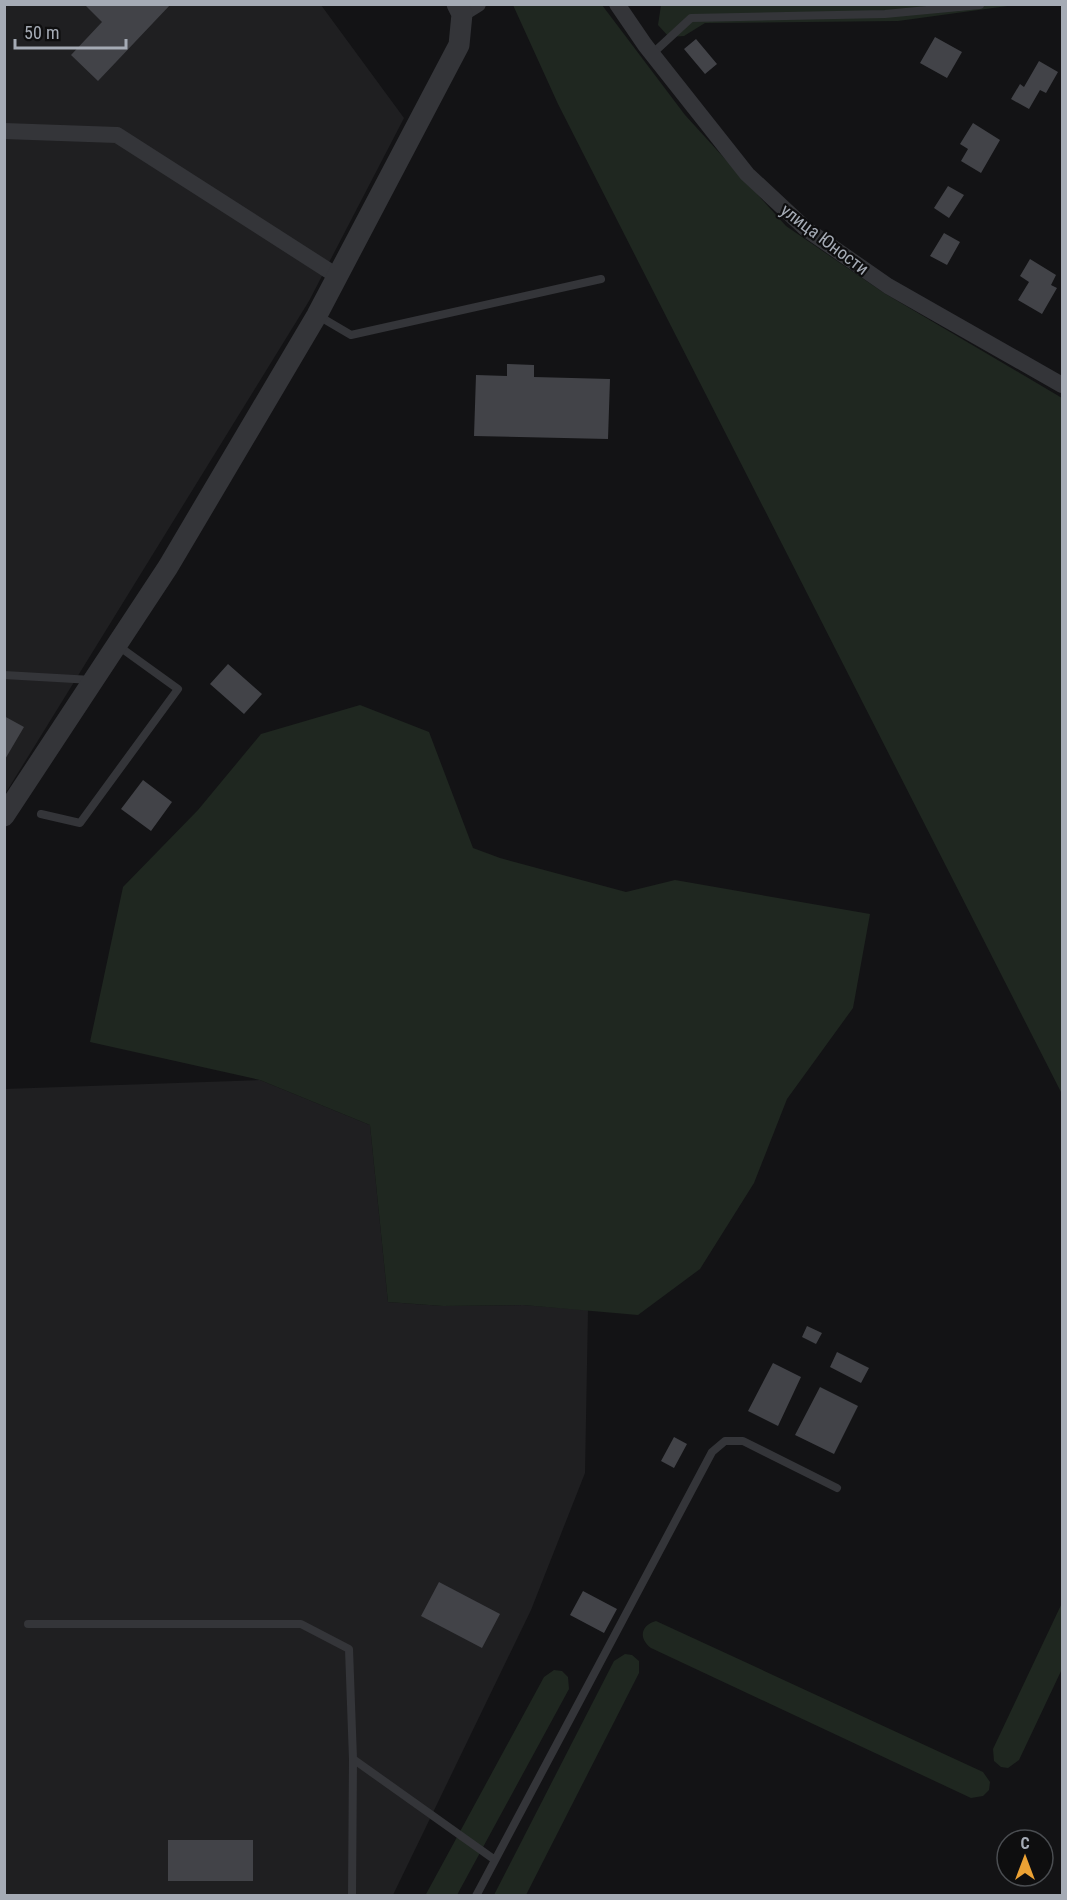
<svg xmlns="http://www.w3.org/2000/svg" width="1067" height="1900" viewBox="0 0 1067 1900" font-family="'Roboto Condensed',sans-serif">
<rect width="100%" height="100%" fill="#131315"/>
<path fill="#1f1f21" d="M 5,5 L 321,5 L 404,118 L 309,301 L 5,794 Z
M 260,1080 L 370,1125 L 388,1302 L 443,1306 L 523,1305 L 588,1310 L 585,1473 L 531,1610 L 393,1895 L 5,1895 L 4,1089 Z"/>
<path fill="#1f2720" d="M 513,5 L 602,5 L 685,115 L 786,226 L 884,293 L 1062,398 L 1062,1094 L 558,104 Z
M 661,5 L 1015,5 L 898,21 L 705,23 L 684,36 L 669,37 L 658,25 Z
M 360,705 L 429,732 L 473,848 L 500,858 L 626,892 L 675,880 L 870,914 L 853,1008 L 787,1099 L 754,1183 L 700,1269 L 638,1315 L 523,1305 L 443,1306 L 388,1302 L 370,1125 L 260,1080 L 90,1042 L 123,887 L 198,810 L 261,734 Z
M 1062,1603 L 1062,1669 L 1019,1760 L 1008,1768 L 1001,1767 L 994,1761 L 993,1749 Z
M 656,1621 L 983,1772 L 990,1782 L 989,1790 L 983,1796 L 971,1798 L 651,1648 C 638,1638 641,1625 656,1621 Z
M 625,1654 L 632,1655 L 639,1661 L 639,1673 L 526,1895 L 494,1895 L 614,1661 Z
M 554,1670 L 562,1671 L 568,1677 L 569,1689 L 457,1895 L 425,1896 L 544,1677 Z"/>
<path fill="#424348" d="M 84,4 L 171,4 L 98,81 L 71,55 L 102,22 Z
M 935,37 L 962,52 L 947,78 L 920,63 Z
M 696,39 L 717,64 L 705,74 L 684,49 Z
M 1039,61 L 1058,72 L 1046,93 L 1040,90 L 1029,109 L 1011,99 L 1020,84 L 1024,87 Z
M 973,123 L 1000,140 L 981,173 L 961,161 L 968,149 L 960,144 Z
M 948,186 L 964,195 L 949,218 L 934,208 Z
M 944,233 L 960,242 L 947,265 L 930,256 Z
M 1030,259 L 1056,275 L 1051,285 L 1057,288 L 1042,314 L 1018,300 L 1029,282 L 1020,276 Z
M 507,364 L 534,365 L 534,377 L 610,379 L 608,439 L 474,436 L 476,375 L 507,376 Z
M 228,664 L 262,694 L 244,714 L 210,684 Z
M 4,716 L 24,727 L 4,761 Z
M 143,780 L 172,802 L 151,831 L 121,809 Z
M 807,1326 L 822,1333 L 816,1344 L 802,1337 Z
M 837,1352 L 869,1368 L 861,1383 L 830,1367 Z
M 773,1363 L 801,1377 L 778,1426 L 748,1411 Z
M 820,1387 L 858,1406 L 834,1454 L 795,1435 Z
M 674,1437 L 687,1444 L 674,1468 L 661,1461 Z
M 439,1582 L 500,1614 L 482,1648 L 421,1616 Z
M 583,1591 L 617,1609 L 604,1633 L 570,1615 Z
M 168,1840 L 253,1840 L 253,1881 L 168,1881 Z"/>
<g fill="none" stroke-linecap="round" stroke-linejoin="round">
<path stroke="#343539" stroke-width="8" d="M 652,54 L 691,18 L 885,14 L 980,5
M 317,315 L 351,335 L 601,279
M 4,675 L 92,680
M 41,814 L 80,823 L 178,689 L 117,645
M 28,1624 L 301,1624 L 349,1649 L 353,1759 L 495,1860
M 352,1896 L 353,1759
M 476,1896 L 712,1452 L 725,1441 L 743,1441 L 837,1488"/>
<path stroke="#343539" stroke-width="16" d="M 617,4 L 645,45 L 747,174 L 806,229 L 888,286 L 1062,385
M 462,14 L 478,4
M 4,131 L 117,135 L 337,276"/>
<path stroke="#343539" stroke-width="21" d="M 4,816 L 168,567 L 317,315 L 459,45 L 462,14 L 457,4"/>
</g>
<g text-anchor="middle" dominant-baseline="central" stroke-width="4.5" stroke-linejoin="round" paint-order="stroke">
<g font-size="18" fill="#a5abb5" stroke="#0e0e0f">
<text transform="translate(825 239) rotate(37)">улица Юности</text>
</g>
</g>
<rect width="1067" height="1900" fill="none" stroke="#a5abb5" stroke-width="12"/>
<g transform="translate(1025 1858)"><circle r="28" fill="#0e0e0f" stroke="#4a4d51" stroke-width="1.5"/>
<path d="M0-4.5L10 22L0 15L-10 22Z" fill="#eca234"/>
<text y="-9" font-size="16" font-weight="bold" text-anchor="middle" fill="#a5abb5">С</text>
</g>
<path d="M15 39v9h111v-9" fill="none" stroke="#a5abb5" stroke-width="3"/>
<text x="24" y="39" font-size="18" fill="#a5abb5" stroke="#0e0e0f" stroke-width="4.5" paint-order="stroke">50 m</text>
</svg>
